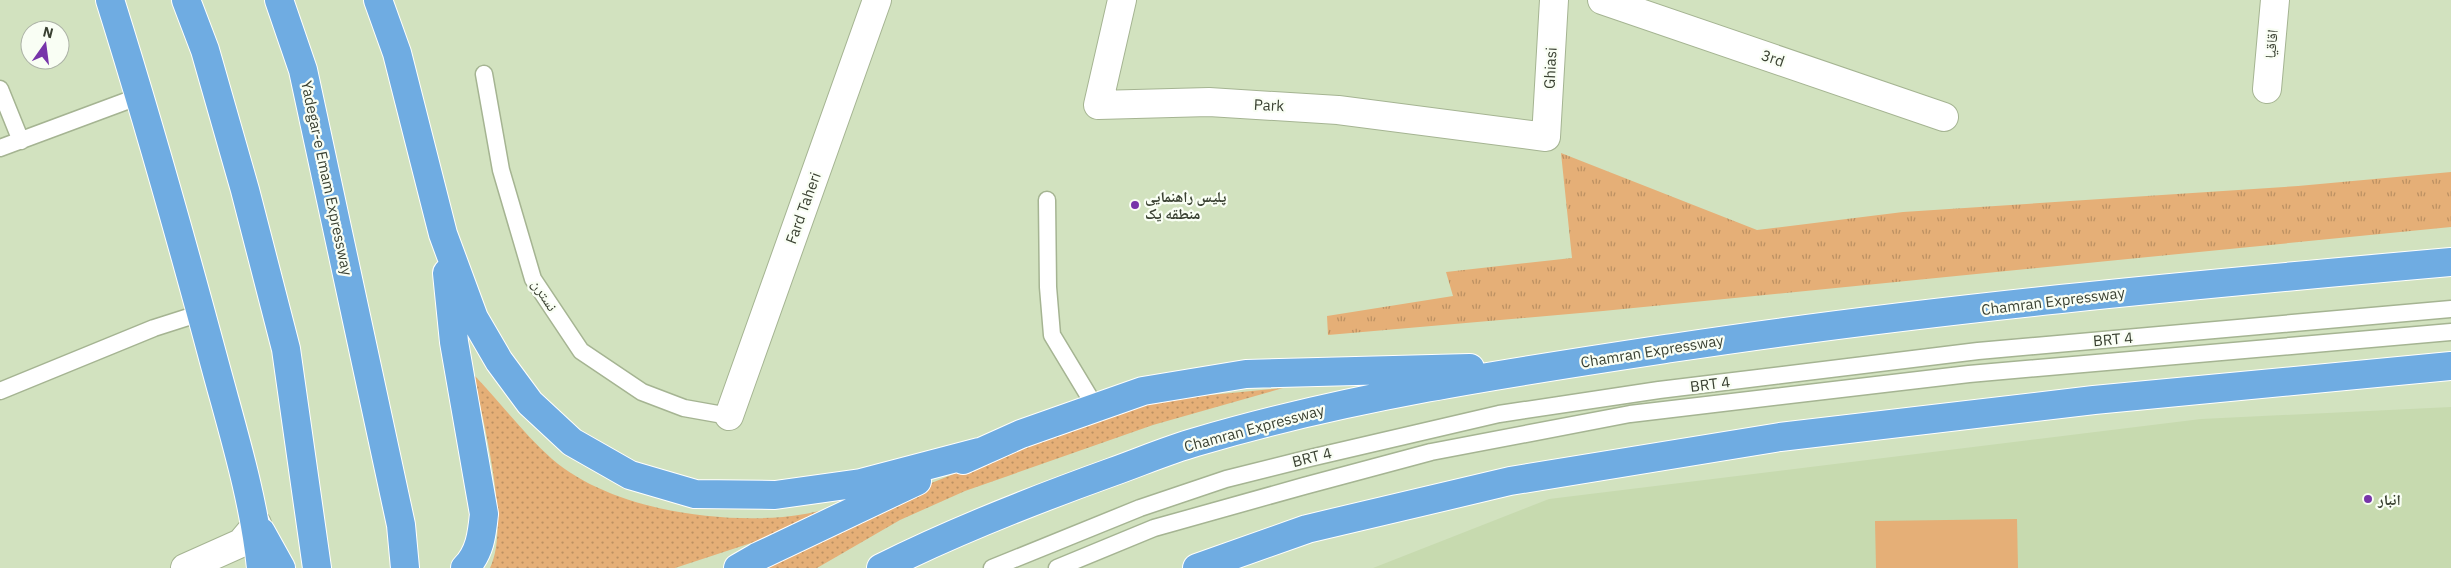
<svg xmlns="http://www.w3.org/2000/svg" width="2451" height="568" viewBox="0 0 2451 568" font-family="'IBM Plex Sans','Noto Naskh Arabic',sans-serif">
<defs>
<pattern id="grass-tufts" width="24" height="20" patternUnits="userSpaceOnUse" patternTransform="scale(1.25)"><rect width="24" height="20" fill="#e5af77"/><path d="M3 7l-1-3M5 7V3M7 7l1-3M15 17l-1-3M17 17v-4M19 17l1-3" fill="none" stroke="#bb9062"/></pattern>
<pattern id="garden-dots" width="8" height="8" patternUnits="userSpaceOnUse" patternTransform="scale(1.25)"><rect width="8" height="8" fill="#e5af77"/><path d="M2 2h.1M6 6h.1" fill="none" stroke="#bb9062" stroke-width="1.8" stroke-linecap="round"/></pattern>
</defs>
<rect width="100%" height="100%" fill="#d2e2bf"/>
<path fill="#c7daaf" d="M 2451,407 L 2451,568 L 1373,568 L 1549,499 L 2201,419 Z"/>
<path fill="url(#grass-tufts)" d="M 1561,153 L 1757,230 L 1903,212 L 2298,186 L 2451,172 L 2451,227 L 1603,311 L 1328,335 L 1327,316 L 1453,296 L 1446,272 L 1572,258 Z"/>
<path fill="url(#garden-dots)" d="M 474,375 C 500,402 524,434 552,459 C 609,508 710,523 783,517 C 805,515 828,509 850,504 L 809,524 L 675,568 L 490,568 C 511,524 483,424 474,375 Z
M 1283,388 L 1153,425 L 965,491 L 900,520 L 817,568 L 762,568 L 924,486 L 1035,441 L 1149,401 Z"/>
<path fill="#e5af77" d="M 2017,519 L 2018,568 L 1876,568 L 1875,521 Z"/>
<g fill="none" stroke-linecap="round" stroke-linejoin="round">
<defs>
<path id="lane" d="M 484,74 L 501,170 L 533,279 L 581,351 L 642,392 L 684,408 L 729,416
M 0,89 L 21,141
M 0,148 L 140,96
M 1047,200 L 1048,287 L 1052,335 L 1096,408
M 0,391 L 154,328 L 201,313
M 992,568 L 1140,508 L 1226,479 L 1310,458 L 1499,414 L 1659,390 L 1978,351 L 2451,309
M 1057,568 L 1154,528 L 1304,486 L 1431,452 L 1630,414 L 1969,374 L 2451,332"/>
<path id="street" d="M 1122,0 L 1098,105 L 1209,102 L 1338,110 L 1546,137 L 1554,0
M 1602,0 L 1944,117
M 2267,89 L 2275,0
M 729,416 L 877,0
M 185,568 L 241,543 L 257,524"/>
<path id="highway" d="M 110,0 C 148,121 182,242 215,365 C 233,432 254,499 261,568
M 186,0 L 205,50 L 245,190 L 286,349 L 317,568
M 279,0 L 303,70 L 401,525 L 405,568
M 378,0 L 397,53 L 443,234 L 474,318 L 499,361 L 530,403 L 572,442 L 630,475 L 695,494 L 775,495 L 861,483 L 979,452
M 447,273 L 454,342 L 484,514 C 482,534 480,553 465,568
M 963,460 L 1021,434 L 1143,391 L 1246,374 L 1470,368
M 261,532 L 281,568
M 738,568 L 757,557 L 917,481
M 881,568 C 955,531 1034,500 1112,472 C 1140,462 1168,450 1196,442 C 1351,396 1513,372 1672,348 C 1930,309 2191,285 2451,262
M 1197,568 L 1307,529 L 1510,481 L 1780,437 L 2094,400 L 2451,366"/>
</defs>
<use href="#lane" stroke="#a5b492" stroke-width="19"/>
<use href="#street" stroke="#a5b492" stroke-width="30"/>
<use href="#highway" stroke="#fff" stroke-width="30"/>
<use href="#lane" stroke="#fff" stroke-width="16"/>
<use href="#street" stroke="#fff" stroke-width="28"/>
<use href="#highway" stroke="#6face2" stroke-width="28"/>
</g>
<g fill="#7735a9" stroke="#f9fef4" stroke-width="2">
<circle cx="1135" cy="205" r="5"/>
<circle cx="2368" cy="499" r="5"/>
</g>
<g text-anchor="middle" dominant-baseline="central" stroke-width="4.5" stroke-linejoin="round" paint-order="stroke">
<g font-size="15" fill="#394031" stroke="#f9fef4">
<text transform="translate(2271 44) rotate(-85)">اقاقیا</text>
<text transform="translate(1773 58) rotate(19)">3rd</text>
<text transform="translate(1550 68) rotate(-87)">Ghiasi</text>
<text transform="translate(1269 105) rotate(3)">Park</text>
<text transform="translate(327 178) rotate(78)">Yadegar-e Emam Expressway</text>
<text transform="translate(803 208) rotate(-70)">Fard Taheri</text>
<text transform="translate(545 295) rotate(58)">نسترن</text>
<text transform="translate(2053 301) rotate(-7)">Chamran Expressway</text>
<text transform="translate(2113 339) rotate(-5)">BRT 4</text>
<text transform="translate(1652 351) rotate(-9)">Chamran Expressway</text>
<text transform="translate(1710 384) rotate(-7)">BRT 4</text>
<text transform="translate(1254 428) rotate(-15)">Chamran Expressway</text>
<text transform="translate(1312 457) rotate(-14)">BRT 4</text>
</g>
<g font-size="15" font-weight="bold" fill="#394031" stroke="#f9fef4" text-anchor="start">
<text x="1145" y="196">پلیس راهنمایی<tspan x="1145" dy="17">منطقه یک</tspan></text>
<text x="2378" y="499">انبار</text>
</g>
</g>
<g transform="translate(45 45) rotate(14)"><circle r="24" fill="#f9fef4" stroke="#acb2a6"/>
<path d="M0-4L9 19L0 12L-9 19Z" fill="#7735a9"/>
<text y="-8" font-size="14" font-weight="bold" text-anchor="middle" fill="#394031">N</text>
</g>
</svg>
